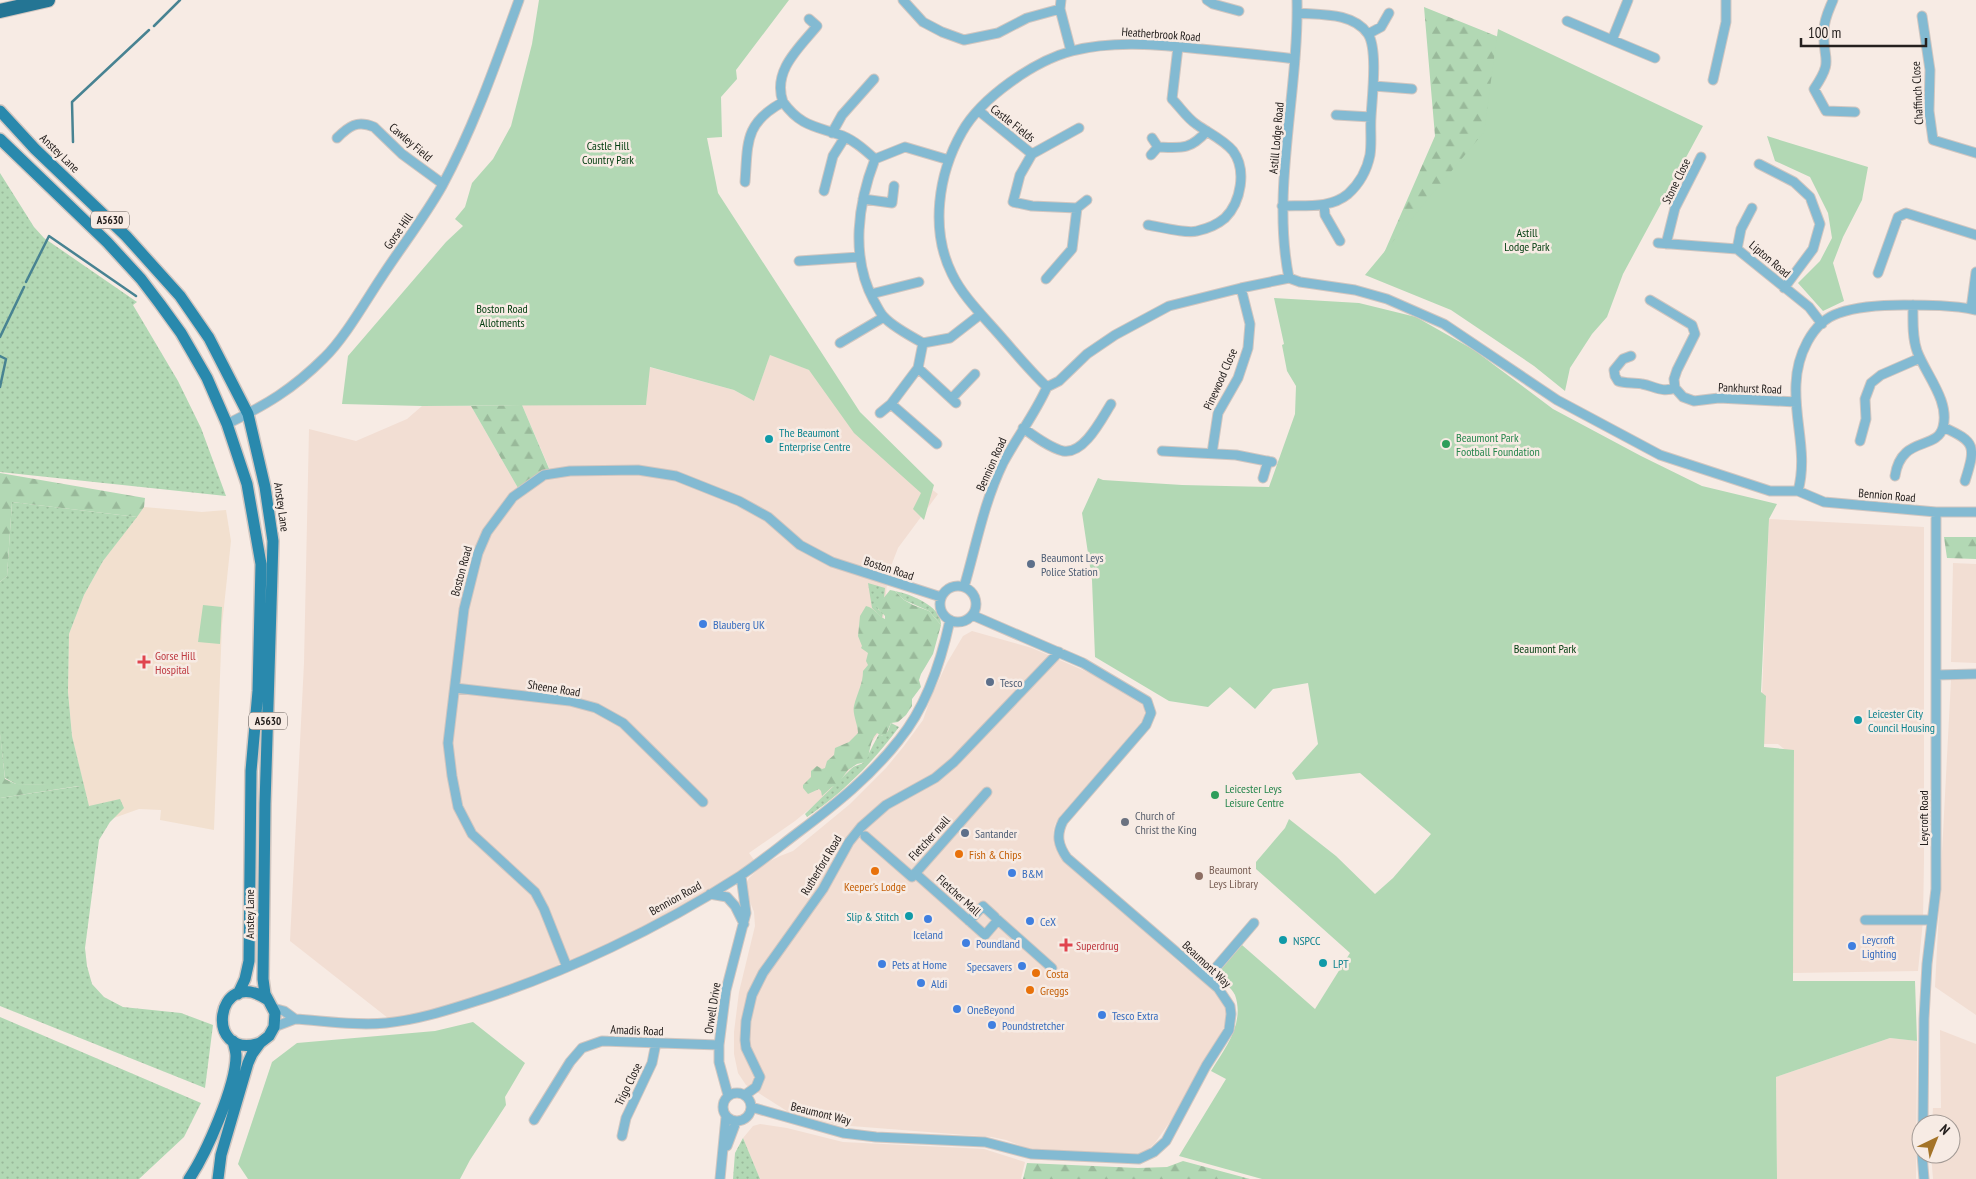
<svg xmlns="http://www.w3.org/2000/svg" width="1976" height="1179" viewBox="0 0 1976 1179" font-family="'PT Sans Narrow',sans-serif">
<defs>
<pattern id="grass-dots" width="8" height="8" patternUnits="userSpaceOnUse" patternTransform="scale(1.25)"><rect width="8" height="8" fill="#b2d8b4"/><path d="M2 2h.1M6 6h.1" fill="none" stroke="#99b99a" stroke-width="1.8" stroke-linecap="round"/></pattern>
<pattern id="forest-firs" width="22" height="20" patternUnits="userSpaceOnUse" patternTransform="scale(1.25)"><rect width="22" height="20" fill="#b2d8b4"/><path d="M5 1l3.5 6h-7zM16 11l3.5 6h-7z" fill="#99b99a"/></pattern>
</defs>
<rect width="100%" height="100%" fill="#f7ebe4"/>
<path fill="#f2ded3" d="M 770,354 L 809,370 L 922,482 L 938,494 L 898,548 L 888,574 L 880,651 L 881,730 L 858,761 L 817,803 L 795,821 L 749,853 L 757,864 L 671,915 L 532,981 L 393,1022 L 290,941 L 304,663 L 309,429 L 356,441 L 407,419 L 422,406 L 471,406 L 518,488 L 550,470 L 522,405 L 646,405 L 649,367 L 734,390 L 754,401 Z
M 1769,519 L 1924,527 L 1924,860 L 1923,921 L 1918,971 L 1793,973 L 1794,757 L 1778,744 L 1760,744 Z
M 1953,563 L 1976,564 L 1976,663 L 1951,662 Z
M 972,631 L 1032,648 L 1092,674 L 1144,706 L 1145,712 L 1144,719 L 1061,815 L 1055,824 L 1053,833 L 1054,843 L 1059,854 L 1182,965 L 1214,989 L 1227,1009 L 1224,1027 L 1174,1116 L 1155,1143 L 1146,1151 L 1137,1154 L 1034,1151 L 1006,1140 L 992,1137 L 838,1125 L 790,1113 L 746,1085 L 738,1073 L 734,1054 L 734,1032 L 739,992 L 755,926 L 754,912 L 747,894 L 747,882 L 749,878 L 764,864 L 780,856 L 793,851 L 850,804 L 886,768 L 904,746 L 923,720 L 931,697 L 947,663 L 963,636 Z
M 1951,680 L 1976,680 L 1976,1015 L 1935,987 Z
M 1940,1030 L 1976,1044 L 1976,1179 L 1933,1179 L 1931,1154 L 1951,1154 L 1951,1124 L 1932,1124 L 1933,1108 L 1941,1108 Z
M 1890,1038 L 1917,1041 L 1916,1179 L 1777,1179 L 1776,1077 Z
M 760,1124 L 787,1128 L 843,1142 L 984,1149 L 1025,1162 L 1021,1179 L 760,1179 L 743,1138 L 753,1126 Z"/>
<path fill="#f2e0cf" d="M 144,507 L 202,512 L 226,510 L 231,541 L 222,625 L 214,830 L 160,820 L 161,810 L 139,809 L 97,824 L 89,807 L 72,736 L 68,692 L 69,634 L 84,595 L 103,561 Z"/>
<path fill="url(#grass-dots)" d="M 0,173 L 34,227 L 44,238 L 137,302 L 133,305 L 178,381 L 201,428 L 226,496 L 0,472 Z
M 12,502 L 137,517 L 103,561 L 84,595 L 69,634 L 68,692 L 72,736 L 89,806 L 120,799 L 124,808 L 110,822 L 99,840 L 85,948 L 87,966 L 92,984 L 104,997 L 123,1007 L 181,1013 L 213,1025 L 205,1088 L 0,1006 L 0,798 L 80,786 L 16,784 L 5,778 L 0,734 L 0,582 L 7,576 Z
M 868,583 L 885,588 L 884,598 L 878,609 L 883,613 L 882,618 L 872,608 Z
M 895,591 C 910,594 942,606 941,625 L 929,611 L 904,600 Z
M 891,723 L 899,727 C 874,761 843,793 807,817 L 805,814 L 852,768 C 856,765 859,765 863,763 C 865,762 876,739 879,734 L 882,736 L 888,731 Z
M 0,1017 L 201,1103 L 184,1137 L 139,1179 L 0,1179 Z
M 743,1138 L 760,1179 L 733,1179 L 735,1153 Z"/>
<path fill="url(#forest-firs)" d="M 1424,7 L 1516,44 L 1497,140 L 1384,253 L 1435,136 Z
M 522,405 L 550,471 L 518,488 L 471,406 Z
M 0,473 L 145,498 L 144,507 L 137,517 L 12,502 L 7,576 L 0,582 Z
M 1944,537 L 1976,537 L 1976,559 L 1947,558 Z
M 890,590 L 895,591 L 904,600 L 913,605 L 929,611 L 941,625 L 933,654 L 921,674 L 919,680 L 921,687 L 912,699 L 912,706 L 906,715 L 898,722 L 891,723 L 886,734 L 882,736 L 877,733 C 869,741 871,752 866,762 L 857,764 L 848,770 L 837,785 L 832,787 L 822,796 L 821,791 L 819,789 L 808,794 L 803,788 L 803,785 L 811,777 L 811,771 L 817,766 L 822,769 L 825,768 L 827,761 L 834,755 L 835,748 L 849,742 L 858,733 C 858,725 852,713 854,706 C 857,693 863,684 863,671 L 868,665 L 866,661 L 868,653 L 861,648 L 862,646 L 858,636 L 860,616 L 866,606 C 875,608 878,616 885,619 L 885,616 L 874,604 L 878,600 L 882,600 Z
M 0,732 L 5,779 L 16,784 L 85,785 L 0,798 Z
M 1183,1161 L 1250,1179 L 1023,1179 L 1027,1163 L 1138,1168 L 1167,1167 Z"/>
<path fill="#b2d8b4" d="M 539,0 L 789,0 L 736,70 L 737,79 L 721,97 L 722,137 L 707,138 L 718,193 L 860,412 L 934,485 L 924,520 L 913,509 L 921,493 L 854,433 L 809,370 L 770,355 L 754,401 L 734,390 L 650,367 L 646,405 L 422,406 L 342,404 L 348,356 L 446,242 L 463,226 L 455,219 L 465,207 L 472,183 L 493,159 L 511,126 L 532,44 Z
M 1498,29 L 1703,126 L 1623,274 L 1607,317 L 1592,334 L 1570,368 L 1565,391 L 1534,366 L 1451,310 L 1365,275 L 1484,132 Z
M 1767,136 L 1868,167 L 1862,200 L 1843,237 L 1833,263 L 1844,301 L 1823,311 L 1798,283 L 1820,261 L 1832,238 L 1828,213 L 1810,177 L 1775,161 Z
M 1274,298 L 1359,303 L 1416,317 L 1474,350 L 1553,409 L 1641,456 L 1702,486 L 1777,504 L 1769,519 L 1761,692 L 1766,696 L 1764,747 L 1794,750 L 1793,981 L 1915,981 L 1917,1041 L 1890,1038 L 1776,1077 L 1777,1179 L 1262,1179 L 1179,1156 L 1226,1079 L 1211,1071 C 1225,1048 1245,1024 1235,995 C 1232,988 1222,981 1216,975 L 1242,945 L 1315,1009 L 1350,953 L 1256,869 L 1256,862 L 1285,828 L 1289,819 L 1336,856 L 1375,894 L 1393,878 L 1431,834 L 1360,773 L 1296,780 L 1292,773 L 1318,744 L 1308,683 L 1273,689 L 1255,709 L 1230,687 L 1208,707 L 1169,701 L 1095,657 L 1092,580 L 1082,513 L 1098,478 L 1103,480 L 1182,485 L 1269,487 L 1295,414 L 1296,386 L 1287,371 L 1282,345 L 1284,344 Z
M 203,605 L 222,607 L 220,644 L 198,642 Z
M 473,1022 L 525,1063 L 505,1097 L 506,1105 L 470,1160 L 460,1179 L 248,1179 L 238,1164 L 272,1062 L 297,1043 L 435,1031 Z"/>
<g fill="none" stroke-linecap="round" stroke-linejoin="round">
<path stroke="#488392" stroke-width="2.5" d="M 154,26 L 180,0
M 73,142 L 72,102 L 149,30
M 26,282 L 49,236 L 136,296
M 0,337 L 24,287
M 0,356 L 6,359 L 0,387"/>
<defs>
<path id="minor" d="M 903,0 L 923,22 L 942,32 L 964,40 L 998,33 L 1027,18 L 1060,9
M 1061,0 L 1060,9 L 1071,51
M 1207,0 L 1213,4 L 1239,11
M 1833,0 C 1829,10 1824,19 1824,30 C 1822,61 1835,58 1814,89 L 1826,111 L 1855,112
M 1922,16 L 1930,70 L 1929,111 L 1933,140 L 1976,153
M 1567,21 L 1612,40 L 1628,0
M 1368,34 L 1381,27 L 1389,13
M 1612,40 L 1655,58
M 1713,80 L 1726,22 L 1726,0
M 1374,86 L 1412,89
M 783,102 C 772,71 799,48 817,26 L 809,19
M 979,111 L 1032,154 L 1020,175 L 1013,202 L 1032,206 L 1077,208 L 1072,249 L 1046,279
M 1336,115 L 1371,117
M 832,133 L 842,115 L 874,79
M 337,138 C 349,126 357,120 374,127 L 402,154 L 443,184
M 1158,147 C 1182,148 1190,150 1207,131
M 1032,154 L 1079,128
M 1151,155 L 1158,147 L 1152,138
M 949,160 L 905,147 L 875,159 C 858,203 850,257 874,301 C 877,306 880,313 884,317 C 892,326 912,337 923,343 L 950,338 L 981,314
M 1759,164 L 1794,182 L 1810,197 L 1820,224 L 1813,249 L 1784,288
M 745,182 C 748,143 744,123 783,102 C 801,127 816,126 843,136 C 855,141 865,150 875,159
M 824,191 L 833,156 L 845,137
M 863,199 L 892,203 L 894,186
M 1324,205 L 1325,215 L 1340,241
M 1282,206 C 1305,205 1330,209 1348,194 C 1359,184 1367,170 1370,155 C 1372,142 1370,129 1371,117 C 1372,98 1378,49 1368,34 C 1353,12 1319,15 1297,13
M 1077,208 L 1087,200
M 1148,225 C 1160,227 1187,234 1197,231 C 1206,229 1218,224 1225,218 C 1241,202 1247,170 1233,151 C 1223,139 1208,133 1196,124 C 1187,118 1180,107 1172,99 L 1178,47
M 1658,243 L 1737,249 L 1809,307 L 1822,324
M 1666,244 L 1675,208 L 1701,157
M 1737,249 L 1741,229 L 1752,208
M 799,261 L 859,257
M 1878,273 L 1898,217 L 1906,213 L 1976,235
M 1289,278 C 1271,190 1299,91 1297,0
M 871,294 L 919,282
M 1650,300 L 1692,325 L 1695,334 L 1677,370 L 1674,379 L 1675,388 L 1683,397 L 1694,401 L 1719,398 L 1796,402
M 1971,309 L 1976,272
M 840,343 L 884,317
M 1631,356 L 1623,359 L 1614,370 L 1615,376 L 1618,381 C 1626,384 1634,382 1642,384 C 1654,386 1662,393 1675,388
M 918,368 L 956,403
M 1047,387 L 1059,381 L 1087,354 L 1115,335 L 1169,306 L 1241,288 L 1289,278 L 1300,282 L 1355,290 L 1387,299 L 1444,324 L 1557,400 L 1660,455 L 1770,491 L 1798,491 L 1824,502 L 1936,512 L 1976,512
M 1047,387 C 1029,370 1013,350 996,331 C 981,314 962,295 952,274 C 930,230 938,174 962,132 C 981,98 1034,61 1072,51 C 1115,40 1158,45 1201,49 C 1232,52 1263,55 1295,59
M 952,398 L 975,374
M 891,404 L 937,444
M 880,413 L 891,404 L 918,368 L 923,343
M 227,424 C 266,405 293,389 324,358 C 344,339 365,302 381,278 C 401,247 424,218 442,186 C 474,127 496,63 519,0
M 1943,427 C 1976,442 1976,446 1965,481
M 1023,428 C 1034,436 1050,448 1063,451 C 1084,455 1102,418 1111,404
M 1860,441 L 1866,419 L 1865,399 L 1871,383 L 1881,375 L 1920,358
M 1162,451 L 1236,455 L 1272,462
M 1212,453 L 1218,413 L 1238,378 L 1248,348 L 1250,324 L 1241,288
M 1895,476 C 1901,435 1937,451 1943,427 C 1950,401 1926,375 1917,351 C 1912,337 1913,320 1913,305
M 1263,478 L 1268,461
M 1798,491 C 1808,454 1794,421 1796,384 C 1797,357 1811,322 1839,313 C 1859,306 1882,305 1904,305 C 1928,305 1952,305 1976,310
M940 604a18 18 0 1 1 36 0a18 18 0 1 1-36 0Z
M 964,587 C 976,546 984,502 1003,463 C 1017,437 1035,414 1047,387
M 1936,675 L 1976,674
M 455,688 L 570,701 L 596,708 L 623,723 L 703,802
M 865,836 L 912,877 L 987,792
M 915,873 L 985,935 L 998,920 L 1052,968
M 710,894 L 727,897 L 735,906 L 744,924
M 1865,920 L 1932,920
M 969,921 L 983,906 L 995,917
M 567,967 L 544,909 L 535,892 L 472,834 L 458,807 L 452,776 L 448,743 L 464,609 L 478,553 L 487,532 L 513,497 L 544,475 L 570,471 L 638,470 L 676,476 L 739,501 L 768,517 L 800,545 L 832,562 L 941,597
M 1207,978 L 1254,923
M 273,1008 L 284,1011 L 295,1019 C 325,1021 356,1026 386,1023 C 416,1020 445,1011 473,1002 C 563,974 661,927 740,876 C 761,862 780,846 800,831 C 836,804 871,776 899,740 C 927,706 941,662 950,620
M 274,1027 L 295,1019
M723 1107a14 14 0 1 1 28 0a14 14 0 1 1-28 0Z
M 728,1095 L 719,1062 L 719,1045 L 726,990 L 746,913 L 741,876
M 745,1095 L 756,1087 L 760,1077 L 746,1048 L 745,1040 L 746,1021 L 752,995 L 763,973 L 823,889 L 849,842 L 861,827 L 886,805 L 935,778 L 954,762 L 1059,652
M 751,1107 L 843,1133 L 876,1137 L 985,1142 L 1031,1154 L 1139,1159 L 1154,1152 L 1166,1141 L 1206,1066 L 1229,1030 L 1231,1014 L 1230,1006 L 1218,988 L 1067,858 C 1058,845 1056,835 1063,821 L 1146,725 L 1151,713 L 1147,701 L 1083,663 L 972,615
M 534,1120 L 570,1062 L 582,1048 L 602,1041 L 719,1045
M 1923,1124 L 1924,1019 L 1927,964 L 1936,889 L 1936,512
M 622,1136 L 626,1118 L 652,1063 L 656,1043
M 727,1146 L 736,1122
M 1922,1154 L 1924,1179
M 720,1179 L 726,1117"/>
<path id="major" d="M 0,111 L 35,149 L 126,236 L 180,296 L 209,338 L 248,414 L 265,487 L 273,541 L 265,804 L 263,979 L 265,994 L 275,1013 L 274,1027 L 269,1036 L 260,1043 L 252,1054 L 248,1063 L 221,1155 L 218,1179
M 0,139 L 107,242 L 141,279 L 160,304 L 181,333 L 207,378 L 227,424 L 247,484 L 261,564 L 258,691 L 251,771 L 249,961 L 245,979 L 238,994
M 260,1043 C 203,1062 215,963 268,1000
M 189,1179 C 206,1154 236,1086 236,1056 C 236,1051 234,1046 233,1041"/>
<path id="highway" d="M 0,11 L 48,0"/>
</defs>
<use href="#minor" stroke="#d1c6c0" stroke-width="11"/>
<use href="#major" stroke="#d1c6c0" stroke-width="14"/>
<use href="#highway" stroke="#d1c6c0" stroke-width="16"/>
<use href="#minor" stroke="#83bad2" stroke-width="9"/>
<use href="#major" stroke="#2989ad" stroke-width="11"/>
<use href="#highway" stroke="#247594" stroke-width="14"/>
</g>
<g fill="#0f9aa8" stroke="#f7ebe4" stroke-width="2">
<circle cx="769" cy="439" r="5"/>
<circle cx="1858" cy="720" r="5"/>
<circle cx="909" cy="916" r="5"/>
<circle cx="1283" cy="940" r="5"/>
<circle cx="1323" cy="963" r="5"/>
</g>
<g fill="#2e9e5b" stroke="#f7ebe4" stroke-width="2">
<circle cx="1446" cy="444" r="5"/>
<circle cx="1215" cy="795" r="5"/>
</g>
<g fill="#5c6f8a" stroke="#f7ebe4" stroke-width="2">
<circle cx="1031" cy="564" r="5"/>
<circle cx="990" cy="682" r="5"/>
<circle cx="965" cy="833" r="5"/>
</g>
<g fill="#3f7fe0" stroke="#f7ebe4" stroke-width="2">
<circle cx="703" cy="624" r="5"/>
<circle cx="1012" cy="873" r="5"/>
<circle cx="928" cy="919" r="5"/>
<circle cx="1030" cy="921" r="5"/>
<circle cx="966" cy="943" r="5"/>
<circle cx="1852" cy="946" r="5"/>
<circle cx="882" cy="964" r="5"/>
<circle cx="1022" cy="966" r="5"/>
<circle cx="921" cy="983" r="5"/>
<circle cx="957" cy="1009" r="5"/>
<circle cx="1102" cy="1015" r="5"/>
<circle cx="992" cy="1025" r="5"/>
</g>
<g fill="#e0444e" stroke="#f7ebe4" stroke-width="2">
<path d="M141.5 654.5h5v5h5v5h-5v5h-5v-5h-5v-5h5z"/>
<path d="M1063.5 937.5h5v5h5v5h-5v5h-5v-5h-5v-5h5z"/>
</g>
<circle fill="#6b7280" stroke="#f7ebe4" stroke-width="2" cx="1125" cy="822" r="5"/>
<g fill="#e8710a" stroke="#f7ebe4" stroke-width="2">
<circle cx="959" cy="854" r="5"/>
<circle cx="875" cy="871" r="5"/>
<circle cx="1036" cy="973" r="5"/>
<circle cx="1030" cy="990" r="5"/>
</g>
<circle fill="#8d6e63" stroke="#f7ebe4" stroke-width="2" cx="1199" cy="876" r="5"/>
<g text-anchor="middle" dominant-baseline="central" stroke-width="5" stroke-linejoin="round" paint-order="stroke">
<g fill="#f7ebe4" stroke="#645d59" stroke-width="1">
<rect x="91" y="211.5" width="38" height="17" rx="4"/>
<rect x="249" y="712.5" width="38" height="17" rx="4"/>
</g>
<g font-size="11" font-weight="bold" fill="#25201e">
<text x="110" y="220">A5630</text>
<text x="268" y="721">A5630</text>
</g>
<g font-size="12" fill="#25201e" stroke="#f7ebe4">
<text transform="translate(1161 34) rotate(4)">Heatherbrook Road</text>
<text transform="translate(1917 93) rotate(-93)">Chaffinch Close</text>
<text transform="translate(1013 123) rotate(38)">Castle Fields</text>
<text transform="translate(1276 138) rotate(-85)">Astill Lodge Road</text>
<text transform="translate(411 142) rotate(40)">Cawley Field</text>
<text transform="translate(60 153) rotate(44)">Anstey Lane</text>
<text transform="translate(1676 181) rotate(-64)">Stone Close</text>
<text transform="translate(398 231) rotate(-55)">Gorse Hill</text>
<text transform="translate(1770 259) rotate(40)">Lipton Road</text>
<text transform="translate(1220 379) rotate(-66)">Pinewood Close</text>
<text transform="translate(1750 388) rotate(2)">Pankhurst Road</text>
<text transform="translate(991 464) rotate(-66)">Bennion Road</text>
<text transform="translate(1887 495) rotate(5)">Bennion Road</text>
<text transform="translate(282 507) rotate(82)">Anstey Lane</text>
<text transform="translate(889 568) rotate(18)">Boston Road</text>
<text transform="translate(461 571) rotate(-75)">Boston Road</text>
<text transform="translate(554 688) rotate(9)">Sheene Road</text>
<text transform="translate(1923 818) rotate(-90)">Leycroft Road</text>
<text transform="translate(929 838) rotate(-48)">Fletcher mall</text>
<text transform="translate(821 865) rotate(-59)">Rutherford Road</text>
<text transform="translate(959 895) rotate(42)">Fletcher Mall</text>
<text transform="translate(675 898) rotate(-29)">Bennion Road</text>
<text transform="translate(249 914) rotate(-90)">Anstey Lane</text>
<text transform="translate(1207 964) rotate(43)">Beaumont Way</text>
<text transform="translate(712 1008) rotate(-81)">Orwell Drive</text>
<text transform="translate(637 1030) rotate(2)">Amadis Road</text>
<text transform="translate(628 1084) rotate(-64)">Trigo Close</text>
<text transform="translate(821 1113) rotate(14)">Beaumont Way</text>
</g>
<g font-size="12" fill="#003c0e" stroke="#f7ebe4">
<text x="608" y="145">Castle Hill<tspan x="608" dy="14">Country Park</tspan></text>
<text x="1527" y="232">Astill<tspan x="1527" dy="14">Lodge Park</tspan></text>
<text x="502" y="308">Boston Road<tspan x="502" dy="14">Allotments</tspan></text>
<text x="1545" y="648">Beaumont Park</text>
</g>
<g font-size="12" fill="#0d838f" stroke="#f7ebe4" text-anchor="start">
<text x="779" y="432">The Beaumont<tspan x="779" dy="14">Enterprise Centre</tspan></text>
<text x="1868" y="713">Leicester City<tspan x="1868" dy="14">Council Housing</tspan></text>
<text x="899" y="916" text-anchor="end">Slip &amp; Stitch</text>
<text x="1293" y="940">NSPCC</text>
<text x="1333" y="963">LPT</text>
</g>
<g font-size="12" fill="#27864d" stroke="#f7ebe4" text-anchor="start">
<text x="1456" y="437">Beaumont Park<tspan x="1456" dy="14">Football Foundation</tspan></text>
<text x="1225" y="788">Leicester Leys<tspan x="1225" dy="14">Leisure Centre</tspan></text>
</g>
<g font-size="12" fill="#4e5e75" stroke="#f7ebe4" text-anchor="start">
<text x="1041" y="557">Beaumont Leys<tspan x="1041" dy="14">Police Station</tspan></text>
<text x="1000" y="682">Tesco</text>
<text x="975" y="833">Santander</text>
</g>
<g font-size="12" fill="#366cbe" stroke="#f7ebe4" text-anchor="start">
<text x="713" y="624">Blauberg UK</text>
<text x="1022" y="873">B&amp;M</text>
<text x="1040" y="921">CeX</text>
<text x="928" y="934" text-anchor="middle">Iceland</text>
<text x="1862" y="939">Leycroft<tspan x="1862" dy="14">Lighting</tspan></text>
<text x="976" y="943">Poundland</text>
<text x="892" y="964">Pets at Home</text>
<text x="1012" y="966" text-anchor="end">Specsavers</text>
<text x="931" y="983">Aldi</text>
<text x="967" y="1009">OneBeyond</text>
<text x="1112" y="1015">Tesco Extra</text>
<text x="1002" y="1025">Poundstretcher</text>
</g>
<g font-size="12" fill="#be3a42" stroke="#f7ebe4" text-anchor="start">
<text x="155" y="655">Gorse Hill<tspan x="155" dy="14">Hospital</tspan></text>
<text x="1076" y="945">Superdrug</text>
</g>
<g font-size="12" fill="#5b616d" stroke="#f7ebe4" text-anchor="start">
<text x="1135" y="815">Church of<tspan x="1135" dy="14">Christ the King</tspan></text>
</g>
<g font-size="12" fill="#c56008" stroke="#f7ebe4" text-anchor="start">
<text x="969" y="854">Fish &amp; Chips</text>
<text x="875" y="886" text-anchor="middle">Keeper's Lodge</text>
<text x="1046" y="973">Costa</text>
<text x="1040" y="990">Greggs</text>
</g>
<g font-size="12" fill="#785e54" stroke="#f7ebe4" text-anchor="start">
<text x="1209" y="869">Beaumont<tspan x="1209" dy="14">Leys Library</tspan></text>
</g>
</g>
<g transform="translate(1936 1139) rotate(43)"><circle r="24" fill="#f7ebe4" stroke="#a39a95"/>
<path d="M0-4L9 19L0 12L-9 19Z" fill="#a47328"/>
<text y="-8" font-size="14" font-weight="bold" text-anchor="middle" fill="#25201e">N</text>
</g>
<path d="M1801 38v8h125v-8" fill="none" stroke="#25201e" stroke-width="2.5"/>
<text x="1808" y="38" font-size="15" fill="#25201e" stroke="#f7ebe4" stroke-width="4" paint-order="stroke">100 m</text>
</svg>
